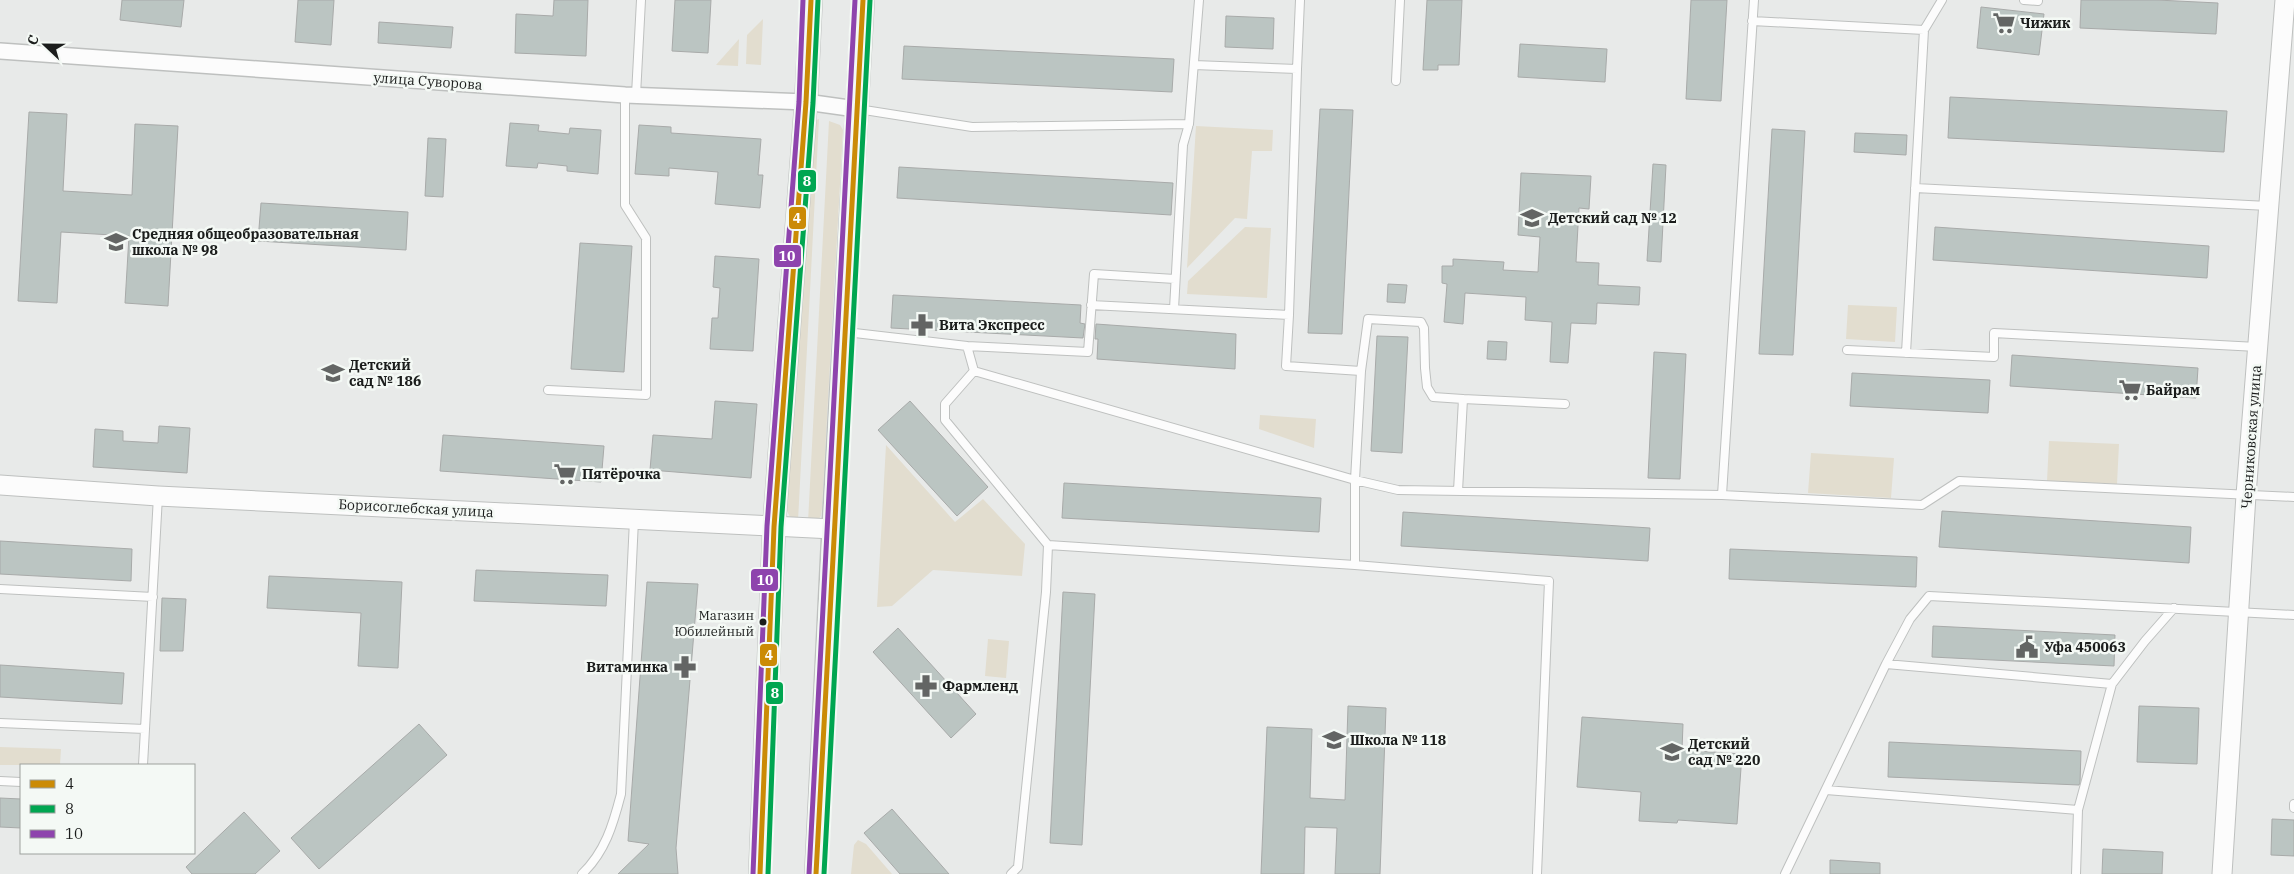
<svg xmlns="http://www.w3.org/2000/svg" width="2294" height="874" viewBox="0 0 2294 874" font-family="'IBM Plex Serif',serif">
<rect width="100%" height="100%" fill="#e8eae9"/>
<path fill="#e2ddcf" d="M 763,19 L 761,65 L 746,64 L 747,35 Z
M 739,39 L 738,66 L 716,65 Z
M 819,119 L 798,521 L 790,517 L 787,511 L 808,130 L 814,121 Z
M 829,121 L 840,125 L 843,130 L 822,508 L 821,516 L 816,522 L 808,522 Z
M 1196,126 L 1273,130 L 1272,151 L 1252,151 L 1247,219 L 1235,218 L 1187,268 Z
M 1245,227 L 1271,228 L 1267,298 L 1187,294 L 1188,281 Z
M 1848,305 L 1897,307 L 1895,342 L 1846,339 Z
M 1260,415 L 1316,419 L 1314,448 L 1259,429 Z
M 2049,441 L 2119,444 L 2117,484 L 2047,481 Z
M 886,445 L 955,522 L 983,499 L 1025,544 L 1022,576 L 933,570 L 892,606 L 877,607 Z
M 1811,453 L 1894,458 L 1891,498 L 1808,493 Z
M 988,639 L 1009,641 L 1006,678 L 985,676 Z
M 0,747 L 61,749 L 60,765 L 0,765 Z
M 858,840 L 866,844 L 892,874 L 851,874 L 854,845 Z"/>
<path fill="#bbc5c2" stroke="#a8aaa9" d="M 122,0 L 184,0 L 181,27 L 120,20 Z
M 298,0 L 334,0 L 331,45 L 295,42 Z
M 554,0 L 588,0 L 586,56 L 515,53 L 516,14 L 553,16 Z
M 675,0 L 711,0 L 708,53 L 672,51 Z
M 1427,0 L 1462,0 L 1459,65 L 1438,65 L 1438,70 L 1423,70 Z
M 1691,0 L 1727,0 L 1721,101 L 1686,99 Z
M 2081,0 L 2157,0 L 2218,3 L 2216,34 L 2080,28 Z
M 1981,7 L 2044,14 L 2039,55 L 1977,48 Z
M 1226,16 L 1274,18 L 1273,49 L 1225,47 Z
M 379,22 L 453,27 L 451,48 L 378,43 Z
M 1520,44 L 1607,49 L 1605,82 L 1518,77 Z
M 904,46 L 1174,59 L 1172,92 L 902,79 Z
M 1950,97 L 2227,111 L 2224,152 L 1948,138 Z
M 1320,109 L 1353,110 L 1342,334 L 1308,333 Z
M 29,112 L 67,114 L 63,191 L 132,195 L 135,124 L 178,126 L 168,306 L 125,303 L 129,236 L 61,232 L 57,303 L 18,301 Z
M 510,123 L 539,125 L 538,131 L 569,134 L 570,128 L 601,130 L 598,174 L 567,171 L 567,166 L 538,163 L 537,168 L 506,166 Z
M 639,125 L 671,127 L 671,133 L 761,139 L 758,175 L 763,175 L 760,208 L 715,204 L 718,172 L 669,168 L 669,176 L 635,174 Z
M 1772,129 L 1805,131 L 1793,355 L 1759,354 Z
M 1855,133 L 1907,135 L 1906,155 L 1854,152 Z
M 428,138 L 446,139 L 443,197 L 425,196 Z
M 1653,164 L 1666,165 L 1661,262 L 1647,261 Z
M 899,167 L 1173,183 L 1171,215 L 897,198 Z
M 1521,173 L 1591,176 L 1589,209 L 1579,208 L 1576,262 L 1599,263 L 1598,285 L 1640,287 L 1639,305 L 1597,303 L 1596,324 L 1571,323 L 1568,363 L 1550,362 L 1552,322 L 1525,320 L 1526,297 L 1465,293 L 1463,324 L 1444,322 L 1447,284 L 1442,283 L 1442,266 L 1453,266 L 1453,259 L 1504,262 L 1503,270 L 1538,272 L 1540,237 L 1518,235 Z
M 261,203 L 408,212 L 406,250 L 258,241 Z
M 1935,227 L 2209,246 L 2207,278 L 1933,260 Z
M 580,243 L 632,246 L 624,372 L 571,369 Z
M 715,256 L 759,259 L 753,351 L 710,349 L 712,318 L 718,318 L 720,288 L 713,287 Z
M 1388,284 L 1407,285 L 1405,303 L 1387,302 Z
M 893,295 L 1081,305 L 1080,323 L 1085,324 L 1083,338 L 891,328 Z
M 1096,324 L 1236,334 L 1235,369 L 1097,359 L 1098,339 L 1095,339 Z
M 1377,336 L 1408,337 L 1402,453 L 1371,451 Z
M 1488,341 L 1507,342 L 1506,360 L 1487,359 Z
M 1654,352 L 1686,354 L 1680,479 L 1648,478 Z
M 2012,355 L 2198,368 L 2196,398 L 2010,386 Z
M 1852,373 L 1990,380 L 1988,413 L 1850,406 Z
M 715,401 L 757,404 L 751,478 L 650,470 L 653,435 L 712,439 Z
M 910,401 L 988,487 L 957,516 L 878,430 Z
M 159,426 L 190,428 L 187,473 L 93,467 L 95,429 L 123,431 L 123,441 L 158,443 Z
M 443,435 L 604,446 L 601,482 L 440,471 Z
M 1064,483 L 1321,498 L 1319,532 L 1062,518 Z
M 1942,511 L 2191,527 L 2189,563 L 1939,547 Z
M 1403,512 L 1650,528 L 1648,561 L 1401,546 Z
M 0,541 L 132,549 L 131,581 L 0,574 Z
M 1730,549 L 1917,557 L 1916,587 L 1729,579 Z
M 476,570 L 608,575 L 606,606 L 474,601 Z
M 269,576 L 402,582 L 398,668 L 358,666 L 361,613 L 267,608 Z
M 647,582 L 698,584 L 676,848 L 678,874 L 618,874 L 649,844 L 628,841 Z
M 1063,592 L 1095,594 L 1082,845 L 1050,843 Z
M 162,598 L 186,599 L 183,651 L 160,651 Z
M 1933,626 L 2115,635 L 2114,666 L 1932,657 Z
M 898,628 L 976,714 L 951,738 L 873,652 Z
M 0,665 L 124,673 L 122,704 L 0,697 Z
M 1348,706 L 1386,708 L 1380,874 L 1335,874 L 1337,828 L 1305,827 L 1304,874 L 1261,874 L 1267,727 L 1312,729 L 1310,798 L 1345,800 Z
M 2139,706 L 2199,708 L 2197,764 L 2137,762 Z
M 1582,717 L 1683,724 L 1682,750 L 1742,754 L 1737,824 L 1678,820 L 1677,823 L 1639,821 L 1641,792 L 1577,787 Z
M 419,724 L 447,755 L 319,869 L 291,838 Z
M 1889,742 L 2081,751 L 2080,783 L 2079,785 L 1888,777 Z
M 0,798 L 21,799 L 21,828 L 0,827 Z
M 892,809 L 949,874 L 900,874 L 864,833 Z
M 244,812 L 280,851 L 255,874 L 192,874 L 186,867 Z
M 2272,819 L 2294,820 L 2294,856 L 2271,855 Z
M 2103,849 L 2163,852 L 2162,874 L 2102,874 Z
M 1830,860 L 1880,863 L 1880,874 L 1830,874 Z"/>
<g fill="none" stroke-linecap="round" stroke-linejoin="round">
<defs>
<path id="service" d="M 2024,0 L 2038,1
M 1752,21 L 1924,30 L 1906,353
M 1924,30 L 1942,0
M 1194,65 L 1297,69 L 1300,0
M 1396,81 L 1400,0
M 636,95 L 641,0
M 858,109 L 972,127 L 1189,124
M 1915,188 L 2268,206
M 1091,305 L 1289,315 L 1297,69
M 1174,309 L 1183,145 L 1189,124 L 1199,0
M 1289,315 L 1286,366 L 1361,371 L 1355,480 L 1355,565 L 1549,581 L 1537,874
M 846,332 L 967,346 L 974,371 L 1355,480 L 1398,490 L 1722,495 L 1922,505 L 1959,481 L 2294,497
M 967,346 L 1088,352 L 1094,274 L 1175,279
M 1847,350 L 1994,357 L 1994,333 L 2257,347
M 974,371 L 945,404 L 945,420 L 1048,545 L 1046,592 L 1018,867 L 1011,874
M 1361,371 L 1368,319 L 1421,322 L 1424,328 L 1425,368 L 1427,387 L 1433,397 L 1463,399 L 1458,491
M 548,390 L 646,395 L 646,238 L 625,205 L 625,95
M 1463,399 L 1565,404
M 1722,495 L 1754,0
M 1048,545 L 1355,565
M 0,589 L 153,597
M 1886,664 L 2112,684 L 2145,641 L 2174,608
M 0,723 L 145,729
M 143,765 L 158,496
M 0,781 L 21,782
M 1826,790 L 2078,810 L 2112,684
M 2294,804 L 2294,808
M 582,874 C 605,852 613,825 621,794 L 634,520
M 1785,874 L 1886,664 L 1910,619 L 1929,596 L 2294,615
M 2076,874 L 2078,810"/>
<path id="minor" d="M 0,51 L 625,95 L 806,102 L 856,109"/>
<path id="tertiary" d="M 0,485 L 158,496 L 833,529
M 2222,874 L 2246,495 L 2285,0"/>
<path id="secondary" d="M 760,874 L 774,527 L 806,102 L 811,0
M 816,874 L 833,529 L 863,0"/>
</defs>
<use href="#service" stroke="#bec0bf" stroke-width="10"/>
<use href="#minor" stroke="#bec0bf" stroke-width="18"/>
<use href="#tertiary" stroke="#bec0bf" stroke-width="21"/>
<use href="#secondary" stroke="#bec0bf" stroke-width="24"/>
<use href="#service" stroke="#fcfcfc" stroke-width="8"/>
<use href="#minor" stroke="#fcfcfc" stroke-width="15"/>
<use href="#tertiary" stroke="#fcfcfc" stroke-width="19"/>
<use href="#secondary" stroke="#f2f3f1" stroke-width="21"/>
<defs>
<path id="bus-1" d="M 760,874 L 774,527 L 806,102 L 811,0
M 816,874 L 863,0"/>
<path id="bus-2" d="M 768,874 L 781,527 L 813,103 L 818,0
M 824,874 L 870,0"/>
<path id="bus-3" d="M 753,874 L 767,526 L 799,102 L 803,0
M 809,874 L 855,0"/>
</defs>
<use href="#bus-1" stroke="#f4f9f5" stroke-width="9"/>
<use href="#bus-2" stroke="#f4f9f5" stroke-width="9"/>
<use href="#bus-3" stroke="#f4f9f5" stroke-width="9"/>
<use href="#bus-1" stroke="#cb8b06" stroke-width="5"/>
<use href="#bus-2" stroke="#00a651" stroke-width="5"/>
<use href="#bus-3" stroke="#8e44ad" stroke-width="5"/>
</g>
<defs>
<symbol id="supermarket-bare" viewBox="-9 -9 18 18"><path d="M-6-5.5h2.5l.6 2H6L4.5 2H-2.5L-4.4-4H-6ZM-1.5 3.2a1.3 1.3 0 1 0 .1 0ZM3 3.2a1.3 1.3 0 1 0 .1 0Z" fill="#636564" stroke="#f4f9f5" stroke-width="2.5" paint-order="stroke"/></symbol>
<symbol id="school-bare" viewBox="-9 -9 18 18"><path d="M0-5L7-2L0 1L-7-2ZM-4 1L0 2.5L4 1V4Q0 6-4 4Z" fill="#636564" stroke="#f4f9f5" stroke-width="2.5" paint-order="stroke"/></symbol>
<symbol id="pharmacy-bare" viewBox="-9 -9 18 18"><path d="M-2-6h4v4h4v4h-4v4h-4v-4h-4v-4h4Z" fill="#636564" stroke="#f4f9f5" stroke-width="2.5" paint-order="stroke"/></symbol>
<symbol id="civic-bare" viewBox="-9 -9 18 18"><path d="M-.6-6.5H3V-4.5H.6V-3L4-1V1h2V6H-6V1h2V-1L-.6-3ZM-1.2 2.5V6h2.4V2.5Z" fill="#636564" stroke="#f4f9f5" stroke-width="2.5" paint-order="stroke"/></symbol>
</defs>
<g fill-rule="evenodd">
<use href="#supermarket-bare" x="1988" y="7" width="32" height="32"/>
<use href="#school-bare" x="1516" y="202" width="32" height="32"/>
<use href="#school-bare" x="100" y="226" width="32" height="32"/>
<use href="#pharmacy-bare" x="906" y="309" width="32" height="32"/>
<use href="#school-bare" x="317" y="357" width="32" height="32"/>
<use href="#supermarket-bare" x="2114" y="374" width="32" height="32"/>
<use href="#supermarket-bare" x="549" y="458" width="32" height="32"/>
<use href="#civic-bare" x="2011" y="631" width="32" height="32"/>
<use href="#pharmacy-bare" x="669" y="651" width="32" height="32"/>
<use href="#pharmacy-bare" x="910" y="670" width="32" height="32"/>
<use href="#school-bare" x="1318" y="724" width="32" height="32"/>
<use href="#school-bare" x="1656" y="736" width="32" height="32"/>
</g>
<circle fill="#1b1d1c" stroke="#f4f9f5" stroke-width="2" cx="763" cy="622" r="4.5"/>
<g text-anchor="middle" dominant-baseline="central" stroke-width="5" stroke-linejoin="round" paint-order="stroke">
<g font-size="13" fill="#1b1d1c" stroke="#f4f9f5" text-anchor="end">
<text x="754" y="615">Магазин<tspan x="754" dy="16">Юбилейный</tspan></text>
</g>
<g font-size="14" font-weight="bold" fill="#1b1d1c" stroke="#f4f9f5" text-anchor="start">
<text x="2020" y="23">Чижик</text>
<text x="1548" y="218">Детский сад № 12</text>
<text x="132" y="234">Средняя общеобразовательная<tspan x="132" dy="16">школа № 98</tspan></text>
<text x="939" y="325">Вита Экспресс</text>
<text x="349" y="365">Детский<tspan x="349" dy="16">сад № 186</tspan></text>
<text x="2146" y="390">Байрам</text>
<text x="582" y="474">Пятёрочка</text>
<text x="2044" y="647">Уфа 450063</text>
<text x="668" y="667" text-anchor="end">Витаминка</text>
<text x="942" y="686">Фармленд</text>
<text x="1350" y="740">Школа № 118</text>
<text x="1688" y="744">Детский<tspan x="1688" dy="16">сад № 220</tspan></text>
</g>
<g font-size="14" fill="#1b1d1c" stroke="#f4f9f5">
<text transform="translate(428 81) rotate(4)">улица Суворова</text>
<text transform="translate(2251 437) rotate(-86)">Черниковская улица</text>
<text transform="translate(416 508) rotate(3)">Борисоглебская улица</text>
</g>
</g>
<g stroke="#f4f9f5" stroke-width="2">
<rect x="797" y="169" width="20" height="24" rx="5" fill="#00a651"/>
<rect x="788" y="206" width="19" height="24" rx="5" fill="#cb8b06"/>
<rect x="773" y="244" width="29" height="24" rx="5" fill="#8e44ad"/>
<rect x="750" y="568" width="29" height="24" rx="5" fill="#8e44ad"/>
<rect x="759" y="643" width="19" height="24" rx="5" fill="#cb8b06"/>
<rect x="765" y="681" width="19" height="24" rx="5" fill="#00a651"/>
</g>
<g font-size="14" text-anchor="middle" font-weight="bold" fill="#fff">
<text x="807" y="186">8</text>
<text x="797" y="223">4</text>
<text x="787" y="261">10</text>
<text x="765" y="585">10</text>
<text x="769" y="660">4</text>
<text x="775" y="698">8</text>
</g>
<rect x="20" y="764" width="175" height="90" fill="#f4f9f5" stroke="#9da19e"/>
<rect x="30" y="780" width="25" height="8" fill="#cb8b06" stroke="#9da19e"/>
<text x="65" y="789" font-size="15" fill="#1b1d1c">4</text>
<rect x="30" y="805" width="25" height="8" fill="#00a651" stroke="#9da19e"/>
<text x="65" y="814" font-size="15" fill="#1b1d1c">8</text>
<rect x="30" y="830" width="25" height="8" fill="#8e44ad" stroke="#9da19e"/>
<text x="65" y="839" font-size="15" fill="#1b1d1c">10</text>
<g transform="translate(45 45) rotate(292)" stroke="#f4f9f5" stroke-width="4" paint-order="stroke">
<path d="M0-4L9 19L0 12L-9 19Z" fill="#1b1d1c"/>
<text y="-8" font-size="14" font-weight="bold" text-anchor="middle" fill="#1b1d1c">С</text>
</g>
</svg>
